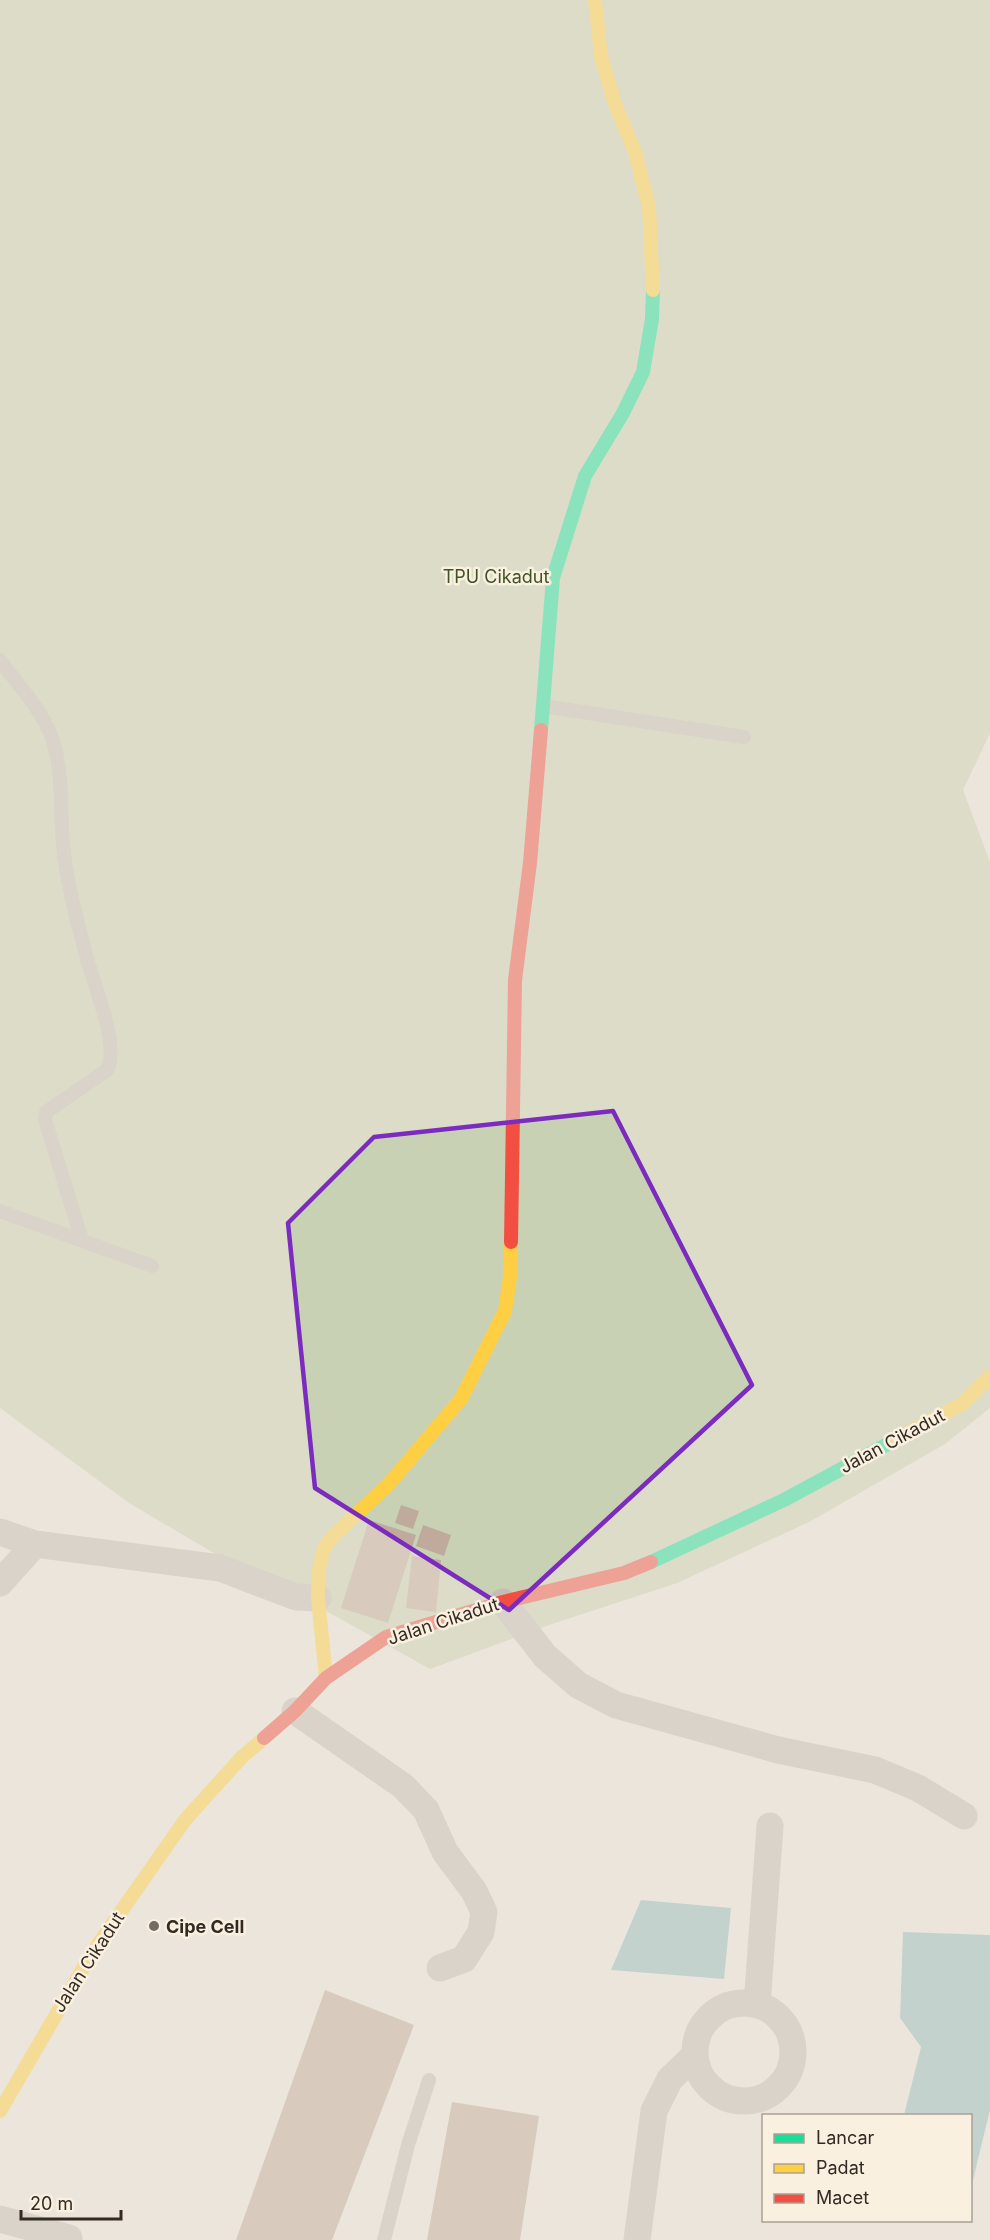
<svg xmlns="http://www.w3.org/2000/svg" width="990" height="2240" viewBox="0 0 990 2240" font-family="Inter,sans-serif">
<rect width="100%" height="100%" fill="#ebe5db"/>
<path fill="#c9d1b4" d="M 0,0 L 990,0 L 990,733 L 963,790 L 990,862 L 990,1408 L 945,1444 L 811,1521 L 677,1583 L 549,1625 L 430,1669 L 319,1607 L 239,1568 L 129,1503 L 0,1408 Z"/>
<path fill="#96bbbd" d="M 641,1900 L 731,1908 L 724,1979 L 611,1970 Z
M 903,1932 L 990,1935 L 990,2110 L 971,2188 L 970,2116 L 904,2115 L 921,2047 L 900,2018 Z"/>
<path fill="#c0aa9b" d="M 401,1505 L 419,1511 L 413,1529 L 395,1523 Z
M 369,1520 L 416,1535 L 388,1623 L 341,1608 Z
M 423,1525 L 451,1535 L 444,1556 L 416,1546 Z
M 412,1556 L 441,1560 L 436,1612 L 406,1608 Z
M 325,1990 L 414,2025 L 332,2240 L 236,2240 Z
M 452,2102 L 539,2116 L 520,2240 L 427,2240 Z"/>
<g fill="none" stroke-linecap="round" stroke-linejoin="round">
<path stroke="#c3bdb5" stroke-width="14" d="M 0,660 C 20,688 44,711 54,744 C 63,776 60,811 63,844 C 66,879 76,917 85,951 C 91,979 121,1045 107,1070 L 46,1112 L 45,1120 L 82,1240
M 543,706 L 744,737
M 0,1211 L 152,1266
M 384,2240 L 408,2145 L 429,2080"/>
<path stroke="#c3bdb5" stroke-width="27" d="M 0,1532 L 35,1544 L 220,1568 L 296,1597 L 318,1598
M 0,1583 L 35,1544
M 503,1602 L 545,1656 L 578,1685 L 616,1705 L 778,1750 L 875,1770 L 918,1788 L 964,1816
M 295,1711 L 403,1786 L 426,1810 L 445,1852 L 474,1891 L 484,1912 L 481,1932 L 464,1959 L 440,1968
M695 2052a49 49 0 1 1 98 0a49 49 0 1 1-98 0Z
M 757,2005 L 770,1826
M 0,2219 L 69,2238
M 637,2240 L 654,2111 L 670,2079 L 695,2055"/>
<path stroke="#16e098" stroke-width="14" d="M 541,730 L 553,578 L 585,476 L 623,413 L 643,372 L 652,319 L 653,290
M 651,1562 L 784,1500 L 895,1440"/>
<path stroke="#ffcf43" stroke-width="14" d="M 595,0 L 601,56 L 615,104 L 635,152 L 649,207 L 653,290
M 895,1440 L 962,1404 L 990,1376
M 326,1678 L 318,1598 L 319,1570 L 324,1548 L 334,1535 L 388,1485 L 461,1399 L 505,1311 L 510,1277 L 511,1242
M 0,2111 L 92,1953 L 185,1820 L 242,1757 L 264,1738"/>
<path stroke="#f24e42" stroke-width="14" d="M 511,1242 L 515,980 L 530,863 L 541,730
M 264,1738 L 295,1711 L 326,1678 L 386,1637 L 503,1602 L 624,1573 L 651,1562"/>
</g>
<path d="M0 0H990V2240H0ZM 613,1111 L 752,1385 L 509,1610 L 315,1488 L 288,1223 L 374,1137 Z" fill="#ebe5db" fill-opacity=".55" fill-rule="evenodd"/>
<path fill="none" stroke="#7b2cbf" stroke-width="4.5" stroke-linejoin="round" d="M 613,1111 L 752,1385 L 509,1610 L 315,1488 L 288,1223 L 374,1137 Z"/>
<circle fill="#736b64" stroke="#faf0e0" stroke-width="2" cx="154" cy="1926" r="6"/>
<g text-anchor="middle" dominant-baseline="central" stroke-width="5" stroke-linejoin="round" paint-order="stroke">
<g font-size="18" fill="#3f5326" stroke="#faf0e0">
<text x="496" y="576">TPU Cikadut</text>
</g>
<g font-size="18" fill="#332a24" stroke="#faf0e0">
<text transform="translate(892 1441) rotate(-28)">Jalan Cikadut</text>
<text transform="translate(443 1621) rotate(-18)">Jalan Cikadut</text>
<text transform="translate(88 1962) rotate(-57)">Jalan Cikadut</text>
</g>
<g font-size="18" font-weight="bold" fill="#332a24" stroke="#faf0e0" text-anchor="start">
<text x="166" y="1926">Cipe Cell</text>
</g>
</g>
<rect x="762" y="2114" width="210" height="108" fill="#faf0e0" stroke="#aaa195" stroke-width="1.5"/>
<rect x="774" y="2134" width="30" height="9" fill="#16e098" stroke="#aaa195" stroke-width="1.5"/>
<text x="816" y="2144" font-size="18" fill="#332a24">Lancar</text>
<rect x="774" y="2164" width="30" height="9" fill="#ffcf43" stroke="#aaa195" stroke-width="1.5"/>
<text x="816" y="2174" font-size="18" fill="#332a24">Padat</text>
<rect x="774" y="2194" width="30" height="9" fill="#f24e42" stroke="#aaa195" stroke-width="1.5"/>
<text x="816" y="2204" font-size="18" fill="#332a24">Macet</text>
<path d="M21 2210v9h100v-9" fill="none" stroke="#332a24" stroke-width="3"/>
<text x="30" y="2210" font-size="18" fill="#332a24" stroke="#faf0e0" stroke-width="4.5" paint-order="stroke">20 m</text>
</svg>
